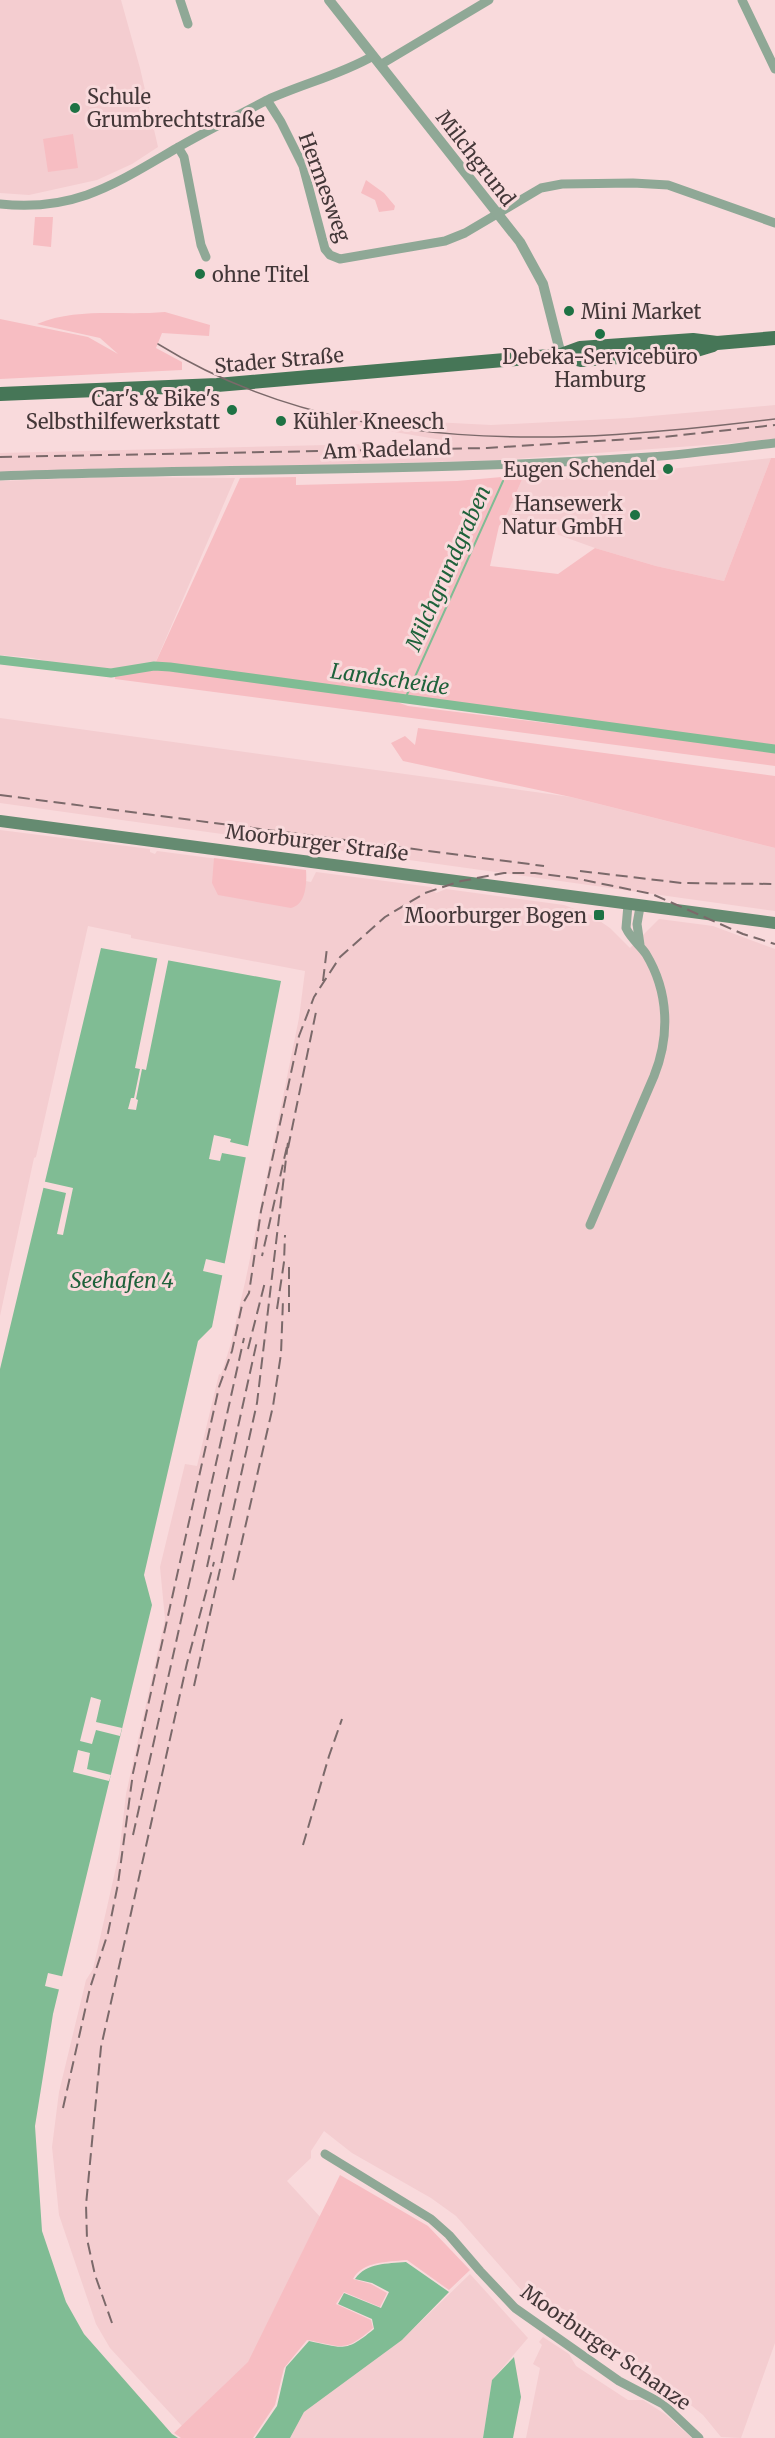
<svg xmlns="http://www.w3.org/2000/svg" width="775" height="2438" viewBox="0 0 775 2438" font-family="Merriweather,serif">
<rect width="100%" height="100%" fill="#f9dadc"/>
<path fill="#f4cdd0" d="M 0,0 L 121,0 L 140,68 L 158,147 L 132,164 L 97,180 L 29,195 L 0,193 Z
M 775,405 L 775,439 L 748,442 L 500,460 L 0,474 L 0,453 L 454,442 L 347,424 L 351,410 L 433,422 L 491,425 L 629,418 Z
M 771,458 L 724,581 L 656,566 L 595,548 L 506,516 L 524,475 L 547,473 L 551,477 L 565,476 L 661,470 Z
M 113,477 L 235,478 L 154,666 L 115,676 L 33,658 L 0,655 L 0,481 Z
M 0,718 L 571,797 L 775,848 L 775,911 L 0,803 Z
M 0,830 L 150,849 L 150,852 L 155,854 L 157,851 L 294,869 L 300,880 L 311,882 L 316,872 L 431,887 L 436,893 L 446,889 L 564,905 L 591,915 L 610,928 L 630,948 L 659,919 L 713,926 L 775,949 L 775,2343 L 741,2438 L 721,2437 L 703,2415 L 666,2385 L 607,2352 L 522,2291 L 456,2216 L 431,2198 L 352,2153 L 324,2131 L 311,2151 L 311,2158 L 287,2181 L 323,2220 L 245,2369 L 182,2426 L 110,2348 L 96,2324 L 59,2215 L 52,2147 L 59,2092 L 86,1980 L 93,1969 L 119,1854 L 126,1794 L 165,1619 L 160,1567 L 185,1464 L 197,1466 L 219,1374 L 221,1375 L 231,1343 L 246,1278 L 299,1018 L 305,971 L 131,938 L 131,935 L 88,926 L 36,1157 L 34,1158 L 0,1316 Z
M 470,2274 L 528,2338 L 492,2380 L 483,2438 L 290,2438 L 304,2412 L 402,2340 Z
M 543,2337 L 569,2354 L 576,2366 L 628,2400 L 643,2400 L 665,2414 L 692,2438 L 526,2438 L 540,2368 L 533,2364 L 542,2345 L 539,2342 Z"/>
<path fill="#f7bdc2" d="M 73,134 L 78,168 L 48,172 L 43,139 Z
M 366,180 L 384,193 L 395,206 L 394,210 L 379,212 L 375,200 L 361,193 Z
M 35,217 L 53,217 L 51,247 L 33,245 Z
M 165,312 L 210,325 L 209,336 L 162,333 L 156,348 L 182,362 L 182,370 L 0,379 L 0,319 L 88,337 L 118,354 L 100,338 L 37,324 C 78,307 122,316 165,312 Z
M 771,458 L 775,458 L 775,745 L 372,693 L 408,706 L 775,751 L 775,766 L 115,679 L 115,676 L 154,666 L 240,478 L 296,477 L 296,485 L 457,481 L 524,475 L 506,516 L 499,526 L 490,566 L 558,574 L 595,548 L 656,566 L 724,581 Z
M 418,728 L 775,776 L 775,848 L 571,797 L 403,761 L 391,743 L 405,736 L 415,745 Z
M 214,858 L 306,870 C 307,883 306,905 291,908 L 218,895 L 212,883 Z
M 340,2175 L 428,2226 L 470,2270 L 449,2290 L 407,2260 C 387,2262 363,2261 353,2279 L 371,2284 L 387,2293 L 380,2307 L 344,2292 L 336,2304 L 371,2320 L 373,2328 C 343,2354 342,2346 307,2340 L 284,2368 L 275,2405 L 253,2438 L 181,2438 L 174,2433 L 248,2362 Z"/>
<path fill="#80bc94" d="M 101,948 L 281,981 L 212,1327 L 198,1341 L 144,1575 L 152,1605 L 53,2014 L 35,2126 L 42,2231 L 66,2302 L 84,2334 L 172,2434 L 178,2438 L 0,2438 L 0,1369 Z
M 406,2262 L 449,2292 L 402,2340 L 304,2412 L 290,2438 L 255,2438 L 277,2406 L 286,2367 L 309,2341 C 344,2348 345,2353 374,2329 L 372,2319 L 338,2304 L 344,2293 L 381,2308 L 389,2292 L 372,2283 L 355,2279 C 367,2262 387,2264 406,2262 Z
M 514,2357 L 521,2397 L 513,2438 L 483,2438 L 492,2380 Z"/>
<path fill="#f9dadc" d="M 158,955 L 169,957 L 146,1070 L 142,1069 L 136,1099 L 138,1100 L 136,1110 L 128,1109 L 131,1098 L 134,1098 L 140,1069 L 135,1068 Z
M 214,1135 L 231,1139 L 230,1142 L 251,1147 L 249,1158 L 222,1153 L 220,1161 L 209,1159 Z
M 42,1181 L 73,1188 L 63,1235 L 57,1234 L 66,1193 L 40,1187 Z
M 206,1259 L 227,1264 L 225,1276 L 203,1271 Z
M 91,1697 L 101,1700 L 96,1722 L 122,1728 L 120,1736 L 96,1730 L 92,1744 L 80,1741 Z
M 78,1750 L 90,1753 L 87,1769 L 111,1775 L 109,1781 L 73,1772 Z
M 48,1973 L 65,1977 L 61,1990 L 45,1986 Z"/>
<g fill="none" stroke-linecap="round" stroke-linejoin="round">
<path stroke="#80bc94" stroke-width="2" d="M 405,699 L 503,481"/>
<path stroke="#80bc94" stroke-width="9" d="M 0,660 L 111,673 L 154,666 L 170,667 L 775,749"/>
<path stroke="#8fa896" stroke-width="9" d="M 180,0 L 188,24
M 742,0 L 775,69
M 380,65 L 489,0
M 267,100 L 281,122 L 303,166 L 325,249 L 330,255 L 340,259 L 445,241 L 465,233 L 541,188 L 562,184 L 633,183 L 668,185 L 775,223
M 178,147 L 184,157 L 201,245 L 206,257
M 0,204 C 75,212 115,184 177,148 C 206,131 237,116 267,100 C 302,84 340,75 373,56
M 0,476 C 216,468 433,472 649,457 C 691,454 733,448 775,443
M 640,945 L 637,924 L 640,907
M 590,1225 L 654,1076 C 670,1036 669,992 646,954 C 640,945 631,939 626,928 L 628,905
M 325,2154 L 431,2219 L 449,2235 L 480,2271 L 515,2308 L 619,2381 L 663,2404 L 699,2438"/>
<path stroke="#8fa896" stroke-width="10" d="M 329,0 L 520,242 L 543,284 L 561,355"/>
<path stroke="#658b71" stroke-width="12" d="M 0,821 L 775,923"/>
<path stroke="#467657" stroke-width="14" d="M 561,355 L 581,360 L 693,351 L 713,345
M 0,394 L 217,385 L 561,355 L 580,348 L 693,340 L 717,343 L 775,338"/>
<path stroke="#7b696a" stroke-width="1.5" d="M 158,344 C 344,459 566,445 775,419"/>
<path stroke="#7b696a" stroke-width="2" stroke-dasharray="12 6" stroke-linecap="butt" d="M 0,457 L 487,448 L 663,437 L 775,425
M 0,795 L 544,866
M 580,871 L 682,883 L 775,884
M 323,981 L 327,948
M 288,1148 L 317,1007
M 289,1267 L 289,1312
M 277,1309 L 284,1262 L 285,1235
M 248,1349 L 265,1282
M 207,1567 L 257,1341
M 233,1580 L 273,1406 L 281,1354 L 283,1300
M 194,1686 L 257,1403 L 288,1142 L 262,1256
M 133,1835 L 244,1338
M 303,1845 L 329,1756 L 342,1719
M 63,2108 L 90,1988 L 108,1933 L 118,1884 L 133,1773 L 219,1387 L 232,1351 L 242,1305 L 249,1293 L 261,1211 L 299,1036 L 314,997 L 340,957 L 385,917 L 425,893 L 461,881 L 504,873 L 535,873 L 574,878 L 652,894 L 743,934 L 775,944
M 112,2323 L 95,2275 L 87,2239 L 86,2205 L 101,2047 L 187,1663 L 214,1562"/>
</g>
<g fill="#1e7244" stroke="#f9dadc" stroke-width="2">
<circle cx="75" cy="108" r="6"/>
<circle cx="200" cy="274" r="6"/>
<circle cx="569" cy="311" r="6"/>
<circle cx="600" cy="334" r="6"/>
<circle cx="232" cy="410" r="6"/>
<circle cx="281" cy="421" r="6"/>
<circle cx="668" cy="469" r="6"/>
<circle cx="635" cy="515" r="6"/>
<rect x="593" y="909" width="12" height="12" rx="3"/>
</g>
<g text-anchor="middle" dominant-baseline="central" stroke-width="6" stroke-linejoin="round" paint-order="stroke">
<g font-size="20" fill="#433738" stroke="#f9dadc" text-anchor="start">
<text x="87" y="96">Schule<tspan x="87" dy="23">Grumbrechtstraße</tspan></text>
<text x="212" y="274">ohne Titel</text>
<text x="581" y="311">Mini Market</text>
<text x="600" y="356" text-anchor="middle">Debeka-Servicebüro<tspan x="600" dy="23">Hamburg</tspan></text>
<text x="220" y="398" text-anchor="end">Car's &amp; Bike's<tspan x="220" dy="23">Selbsthilfewerkstatt</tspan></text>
<text x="293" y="421">Kühler Kneesch</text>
<text x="656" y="469" text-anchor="end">Eugen Schendel</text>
<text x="623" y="503" text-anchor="end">Hansewerk<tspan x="623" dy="23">Natur GmbH</tspan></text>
<text x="587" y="915" text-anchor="end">Moorburger Bogen</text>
</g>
<g font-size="20" fill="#433738" stroke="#f9dadc">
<text transform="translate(476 158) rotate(52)">Milchgrund</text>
<text transform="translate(325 187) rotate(70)">Hermesweg</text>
<text transform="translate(279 360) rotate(-5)">Stader Straße</text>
<text transform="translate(387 449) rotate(-2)">Am Radeland</text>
<text transform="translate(317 842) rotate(7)">Moorburger Straße</text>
<text transform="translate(606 2347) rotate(35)">Moorburger Schanze</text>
</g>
<g font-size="21" font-style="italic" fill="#1f623b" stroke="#f9dadc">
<text transform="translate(448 568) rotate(-66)">Milchgrundgraben</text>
<text transform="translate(390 679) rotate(8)">Landscheide</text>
<text x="122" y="1280">Seehafen 4</text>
</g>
</g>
</svg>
